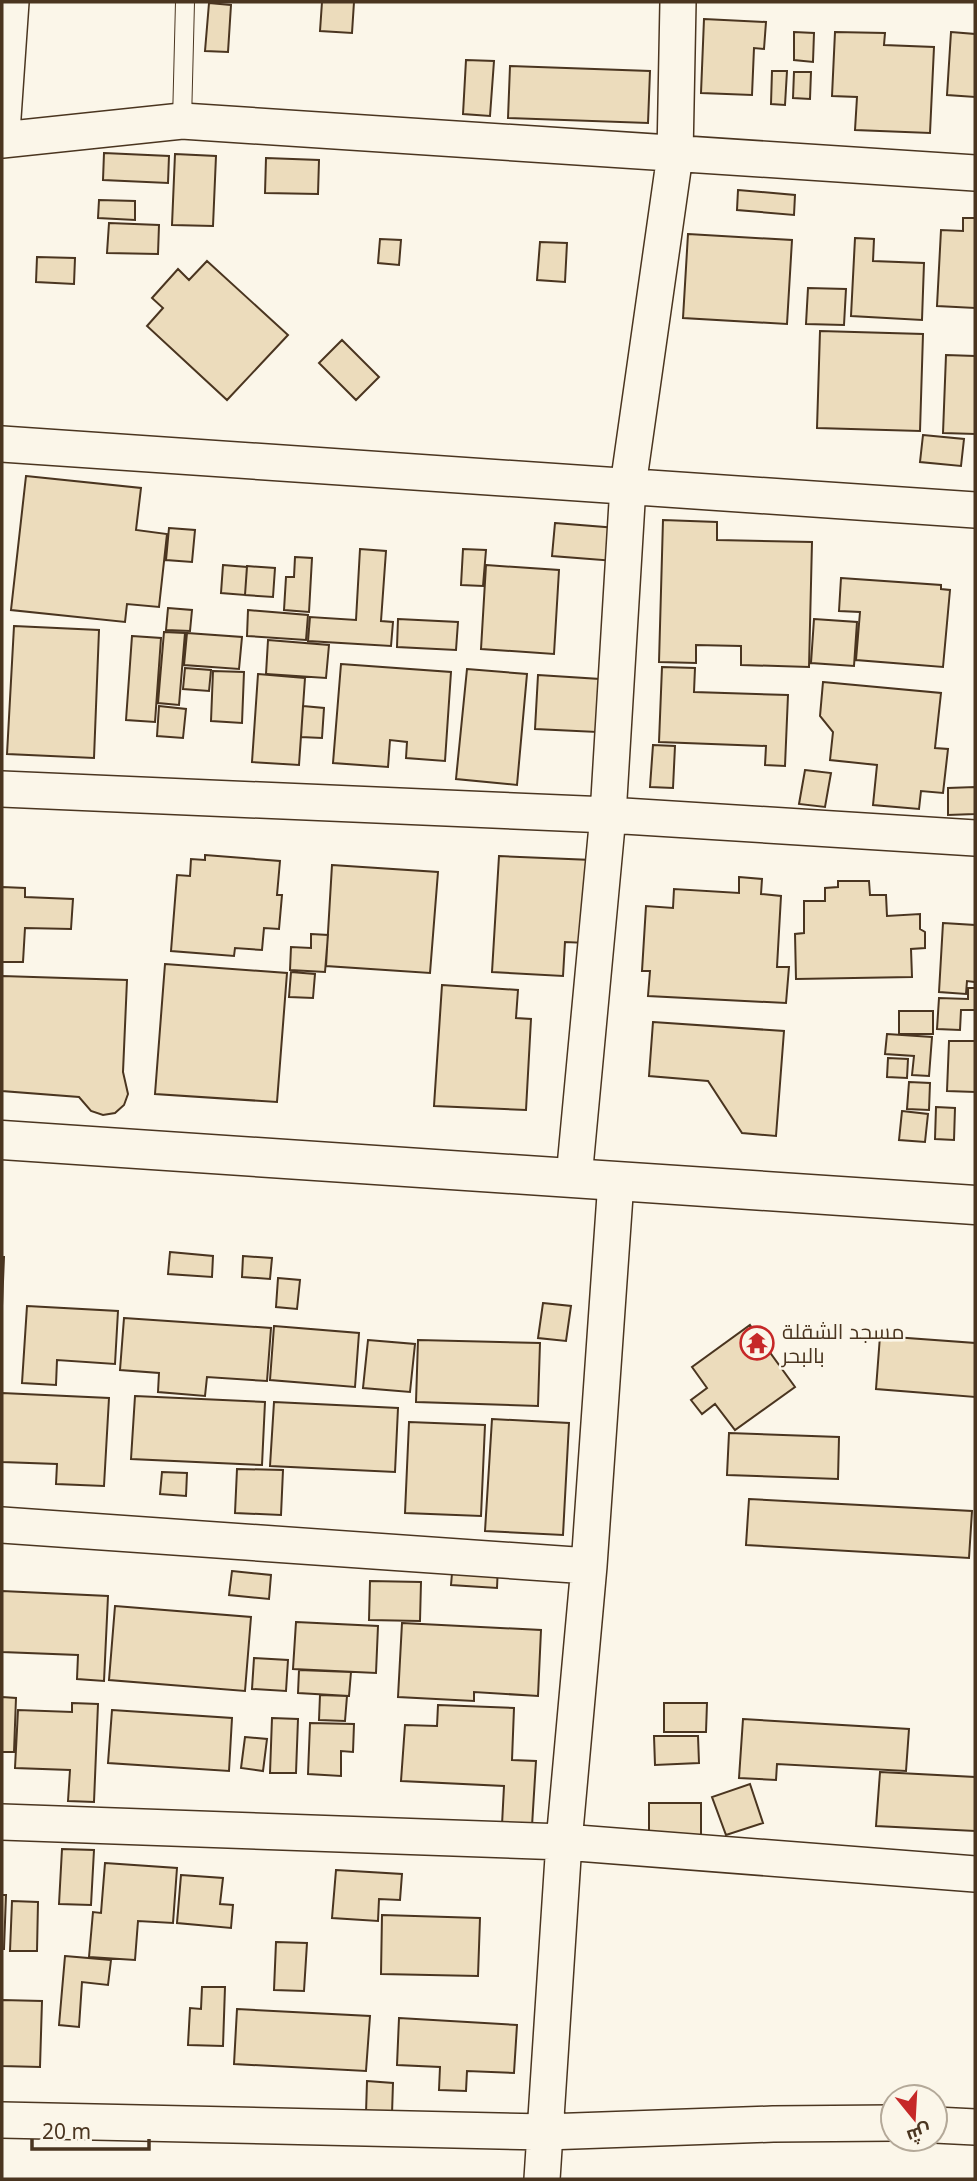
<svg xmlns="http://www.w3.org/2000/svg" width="977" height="2181" viewBox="0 0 977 2181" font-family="'Noto Sans',Cairo,sans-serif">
<rect width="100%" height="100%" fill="#fbf6e9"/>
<path fill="#ecdcbc" stroke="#4a3520" stroke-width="2" d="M 322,2 L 354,2 L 352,33 L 320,31 Z
M 209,3 L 231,5 L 228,52 L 205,51 Z
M 704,19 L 766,22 L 764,49 L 754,48 L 752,95 L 701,93 Z
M 794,32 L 814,33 L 813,62 L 794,60 Z
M 835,32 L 885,33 L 884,45 L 934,47 L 930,133 L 855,130 L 857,97 L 832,96 Z
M 951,32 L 975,34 L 975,97 L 947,95 Z
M 466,60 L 494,61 L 490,116 L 463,114 Z
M 510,66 L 650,71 L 648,123 L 508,118 Z
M 772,71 L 787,71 L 785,105 L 771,104 Z
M 794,72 L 811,72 L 810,99 L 793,98 Z
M 104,153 L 169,156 L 168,183 L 103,180 Z
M 175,154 L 216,156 L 213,226 L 172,225 Z
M 266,158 L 319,160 L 318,194 L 265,193 Z
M 738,190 L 795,195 L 794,215 L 737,210 Z
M 99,200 L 135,201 L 135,220 L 98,218 Z
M 963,218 L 975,218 L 975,308 L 937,306 L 941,230 L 963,231 Z
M 109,223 L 159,225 L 158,254 L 107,253 Z
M 688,234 L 792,240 L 787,324 L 683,318 Z
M 855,238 L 874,239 L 873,261 L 924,263 L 922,320 L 851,316 Z
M 380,239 L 401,240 L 399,265 L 378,263 Z
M 540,242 L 567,243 L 565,282 L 537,280 Z
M 37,257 L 75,258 L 74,284 L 36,282 Z
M 207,261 L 288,335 L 227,400 L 147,326 L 163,308 L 152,298 L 178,269 L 189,280 Z
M 808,288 L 846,289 L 844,325 L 806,324 Z
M 820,331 L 923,334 L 920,431 L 817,428 Z
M 342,340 L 379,377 L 356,400 L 319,363 Z
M 946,355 L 975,356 L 975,434 L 943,433 Z
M 923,435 L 964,439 L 961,466 L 920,462 Z
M 26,476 L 141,488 L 136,530 L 167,534 L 159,607 L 127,604 L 125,622 L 11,610 Z
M 663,520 L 717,522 L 717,540 L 812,542 L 809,667 L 741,665 L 741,646 L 696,645 L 696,663 L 659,662 Z
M 555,523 L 617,528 L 615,561 L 552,556 Z
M 169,528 L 195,530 L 192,562 L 166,560 Z
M 360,549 L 386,551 L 381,621 L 393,622 L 391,646 L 308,641 L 310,617 L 356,620 Z
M 463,549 L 486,550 L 483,586 L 461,585 Z
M 295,557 L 312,558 L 309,612 L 284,610 L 286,577 L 294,577 Z
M 223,565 L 247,567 L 245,595 L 221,593 Z
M 486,565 L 559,570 L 554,654 L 481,649 Z
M 247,566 L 275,568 L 273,597 L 245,595 Z
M 841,578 L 941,585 L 941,589 L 950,590 L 943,667 L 856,660 L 860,612 L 839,611 Z
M 168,608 L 192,610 L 190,631 L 166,630 Z
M 248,610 L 308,615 L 306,640 L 247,636 Z
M 398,619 L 458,622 L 456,650 L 397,647 Z
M 814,619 L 857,622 L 854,666 L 811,663 Z
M 14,626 L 99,630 L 94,758 L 7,754 Z
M 164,632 L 185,633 L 179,705 L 158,703 Z
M 187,633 L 242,637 L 239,669 L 184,665 Z
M 132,636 L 161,638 L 155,722 L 126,720 Z
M 268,640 L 329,645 L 326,678 L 266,674 Z
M 341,664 L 451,672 L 445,761 L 406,758 L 407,742 L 390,740 L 388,767 L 333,763 Z
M 662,667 L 695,668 L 694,692 L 788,695 L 785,766 L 765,765 L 766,746 L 659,742 Z
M 185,668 L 211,670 L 209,691 L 183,689 Z
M 467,669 L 527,674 L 517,785 L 456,779 Z
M 213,671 L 244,672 L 242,723 L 211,721 Z
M 258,674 L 305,678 L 299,765 L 252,762 Z
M 538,675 L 600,679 L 597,732 L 535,729 Z
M 823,682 L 941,693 L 935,748 L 948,749 L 943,793 L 921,791 L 919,809 L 873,805 L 877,765 L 830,760 L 833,732 L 820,716 Z
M 159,706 L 186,709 L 183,738 L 157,736 Z
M 303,706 L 324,708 L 322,738 L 301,737 Z
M 653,745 L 675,746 L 673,788 L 650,787 Z
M 805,770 L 831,773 L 825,807 L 799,804 Z
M 975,787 L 975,814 L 948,815 L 948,788 Z
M 205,855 L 280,861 L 277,895 L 282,895 L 279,929 L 264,928 L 262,950 L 235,948 L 234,956 L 171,951 L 177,875 L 190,876 L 191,859 L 205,860 Z
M 499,856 L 592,860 L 587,943 L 565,942 L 563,976 L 492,972 Z
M 332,865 L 438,872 L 430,973 L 326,966 Z
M 739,877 L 762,879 L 761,894 L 781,896 L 777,967 L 789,967 L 786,1003 L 648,996 L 650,971 L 642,971 L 646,906 L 673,908 L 674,889 L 739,893 Z
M 838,881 L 869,881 L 870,895 L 886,895 L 887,916 L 920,914 L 920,929 L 925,932 L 925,948 L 911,949 L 912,977 L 796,979 L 795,934 L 804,933 L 804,901 L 825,901 L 825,888 L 838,887 Z
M 2,887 L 25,888 L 25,897 L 73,899 L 71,929 L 25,928 L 23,962 L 2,962 Z
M 943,923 L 975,925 L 975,982 L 967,981 L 966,994 L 939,992 Z
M 311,934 L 328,935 L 325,972 L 290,970 L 291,947 L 311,948 Z
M 165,964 L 287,973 L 277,1102 L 155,1094 Z
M 291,972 L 315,974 L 313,998 L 289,997 Z
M 2,976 L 127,980 L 123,1072 L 128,1094 L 124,1105 L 115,1113 L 103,1115 L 91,1111 L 79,1097 L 2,1091 Z
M 442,985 L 518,990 L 516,1018 L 531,1019 L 526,1110 L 434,1106 Z
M 968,988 L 975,988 L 975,1010 L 961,1010 L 960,1030 L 937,1029 L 939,998 L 968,999 Z
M 899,1011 L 933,1011 L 933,1034 L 899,1034 Z
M 653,1022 L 784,1031 L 776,1136 L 742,1133 L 708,1081 L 649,1076 Z
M 887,1034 L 932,1037 L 929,1076 L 912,1075 L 914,1056 L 885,1054 Z
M 949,1041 L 975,1041 L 975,1092 L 947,1091 Z
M 888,1058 L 908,1059 L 907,1078 L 887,1077 Z
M 909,1082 L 930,1083 L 929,1110 L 907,1109 Z
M 936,1107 L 955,1108 L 954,1140 L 935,1139 Z
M 902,1111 L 928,1114 L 925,1142 L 899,1140 Z
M 170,1252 L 213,1256 L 212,1277 L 168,1274 Z
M 243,1256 L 272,1258 L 270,1279 L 242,1277 Z
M 2,1257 L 4,1257 L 2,1306 Z
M 278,1278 L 300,1280 L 297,1309 L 276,1307 Z
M 543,1303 L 571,1306 L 566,1341 L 538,1338 Z
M 27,1306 L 118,1311 L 115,1364 L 57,1360 L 56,1385 L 22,1383 Z
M 124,1318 L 271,1328 L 267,1381 L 207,1377 L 205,1396 L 158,1392 L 159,1373 L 120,1370 Z
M 750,1325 L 795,1387 L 735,1430 L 715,1404 L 702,1414 L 691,1400 L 707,1388 L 692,1367 Z
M 274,1326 L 359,1333 L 355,1387 L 270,1380 Z
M 880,1336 L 975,1343 L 975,1397 L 876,1389 Z
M 368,1340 L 415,1344 L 410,1392 L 363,1388 Z
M 418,1340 L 540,1343 L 538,1406 L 416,1402 Z
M 2,1393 L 109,1398 L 104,1486 L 56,1484 L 57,1464 L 2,1462 Z
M 135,1396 L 265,1402 L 262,1465 L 131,1459 Z
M 274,1402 L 398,1408 L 395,1472 L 270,1466 Z
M 492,1419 L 569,1423 L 563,1535 L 485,1531 Z
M 409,1422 L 485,1425 L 481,1516 L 405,1513 Z
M 729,1433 L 839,1437 L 838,1479 L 727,1475 Z
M 237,1469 L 283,1470 L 281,1515 L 235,1513 Z
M 162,1472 L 187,1473 L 186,1496 L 160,1494 Z
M 749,1499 L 972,1511 L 969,1558 L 746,1545 Z
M 453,1562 L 498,1565 L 497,1588 L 451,1585 Z
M 232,1571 L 271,1575 L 269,1599 L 229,1595 Z
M 370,1581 L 421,1582 L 420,1621 L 369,1620 Z
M 2,1591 L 108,1596 L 104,1681 L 77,1679 L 78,1655 L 2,1652 Z
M 115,1606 L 251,1617 L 245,1691 L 109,1680 Z
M 296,1622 L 378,1626 L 376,1673 L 293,1669 Z
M 402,1623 L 541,1630 L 538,1696 L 474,1692 L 474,1701 L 398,1697 Z
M 254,1658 L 288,1660 L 286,1691 L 252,1689 Z
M 299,1670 L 351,1672 L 349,1696 L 298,1693 Z
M 320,1695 L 347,1696 L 345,1721 L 319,1720 Z
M 2,1697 L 16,1698 L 14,1752 L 2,1752 Z
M 72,1703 L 98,1704 L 94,1802 L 68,1801 L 70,1770 L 15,1768 L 18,1710 L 72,1712 Z
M 664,1703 L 707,1703 L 706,1732 L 664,1732 Z
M 438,1705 L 514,1708 L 512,1760 L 536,1761 L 532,1826 L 502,1825 L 504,1786 L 401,1781 L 405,1725 L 437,1726 Z
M 112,1710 L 232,1718 L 229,1771 L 108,1763 Z
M 272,1718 L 298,1719 L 296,1773 L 270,1773 Z
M 743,1719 L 909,1729 L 906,1771 L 777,1764 L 776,1780 L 739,1778 Z
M 310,1723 L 354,1724 L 353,1752 L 341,1751 L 341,1776 L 308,1774 Z
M 654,1736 L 698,1736 L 699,1763 L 655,1765 Z
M 245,1737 L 267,1739 L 263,1771 L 241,1768 Z
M 880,1772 L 975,1777 L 975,1831 L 876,1826 Z
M 750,1784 L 763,1823 L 726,1835 L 712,1797 Z
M 649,1803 L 701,1803 L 701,1835 L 649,1835 Z
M 62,1849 L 94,1850 L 91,1905 L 59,1904 Z
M 105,1863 L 177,1868 L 173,1923 L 138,1921 L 135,1960 L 89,1957 L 93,1912 L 101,1913 Z
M 336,1870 L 402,1874 L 400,1900 L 379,1899 L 378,1921 L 332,1918 Z
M 181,1875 L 223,1878 L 220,1904 L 233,1905 L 231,1928 L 177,1923 Z
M 2,1895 L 6,1895 L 4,1949 L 2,1949 Z
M 12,1901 L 38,1902 L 37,1951 L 10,1951 Z
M 382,1915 L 480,1918 L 478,1976 L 381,1974 Z
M 276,1942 L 307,1943 L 304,1991 L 274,1990 Z
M 65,1956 L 111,1960 L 108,1985 L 82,1982 L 79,2027 L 59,2025 Z
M 202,1987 L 225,1987 L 223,2046 L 188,2045 L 190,2008 L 201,2009 Z
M 2,2000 L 42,2001 L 40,2067 L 2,2066 Z
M 237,2009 L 370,2016 L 366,2071 L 234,2064 Z
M 399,2018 L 517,2025 L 514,2073 L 467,2071 L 466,2091 L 439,2090 L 440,2067 L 397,2065 Z
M 367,2081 L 393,2083 L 392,2114 L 366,2113 Z"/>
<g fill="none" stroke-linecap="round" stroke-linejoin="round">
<defs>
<path id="service" d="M 182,121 L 185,2"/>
<path id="minor" d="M 2,132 L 11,2
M 2,140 L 182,121 L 975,173
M 2,444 L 975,510
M 2,789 L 608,815 L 975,838
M 574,1178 L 608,815 L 628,486 L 675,155 L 678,2
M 2,1525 L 589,1566
M 2,1822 L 564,1842 L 975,1874
M 2,2120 L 546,2132 L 773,2124 L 893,2123
M 935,2125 L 975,2127
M 542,2179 L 564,1842 L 589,1566 L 616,1181"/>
<path id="tertiary" d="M 2,1140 L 975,1205"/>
</defs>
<use href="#service" stroke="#4a3520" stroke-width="20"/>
<use href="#minor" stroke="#4a3520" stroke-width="38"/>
<use href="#tertiary" stroke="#4a3520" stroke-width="41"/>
<use href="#service" stroke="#fbf6e9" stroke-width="18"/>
<use href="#minor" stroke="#fbf6e9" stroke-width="35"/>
<use href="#tertiary" stroke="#fbf6e9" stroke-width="38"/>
</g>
<defs>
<symbol id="temple-ring" viewBox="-11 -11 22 22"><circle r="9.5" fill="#fbf6e9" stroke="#c62828" stroke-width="1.5"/><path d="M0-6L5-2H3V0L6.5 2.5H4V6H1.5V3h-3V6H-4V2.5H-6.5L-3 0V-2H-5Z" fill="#c62828"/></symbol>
</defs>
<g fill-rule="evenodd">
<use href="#temple-ring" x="738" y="1324" width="38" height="38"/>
</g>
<g text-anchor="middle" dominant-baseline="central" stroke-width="5" stroke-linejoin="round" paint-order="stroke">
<g font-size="21" fill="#4a3520" stroke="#fbf6e9" text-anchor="start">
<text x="782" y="1331">مسجد الشقلة<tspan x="782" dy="24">بالبحر</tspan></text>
</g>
</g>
<rect width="977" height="2181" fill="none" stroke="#4a3520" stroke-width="7"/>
<g transform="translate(914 2118) rotate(162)"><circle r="33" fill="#fbf6e9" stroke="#b4a999" stroke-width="2"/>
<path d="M0-5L12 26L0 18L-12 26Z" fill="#c62828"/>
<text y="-10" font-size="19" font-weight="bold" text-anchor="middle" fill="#4a3520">ش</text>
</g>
<path d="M32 2139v10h117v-10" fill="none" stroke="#4a3520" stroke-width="3.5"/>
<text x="42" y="2139" font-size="21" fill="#4a3520" stroke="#fbf6e9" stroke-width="5" paint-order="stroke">20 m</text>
</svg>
